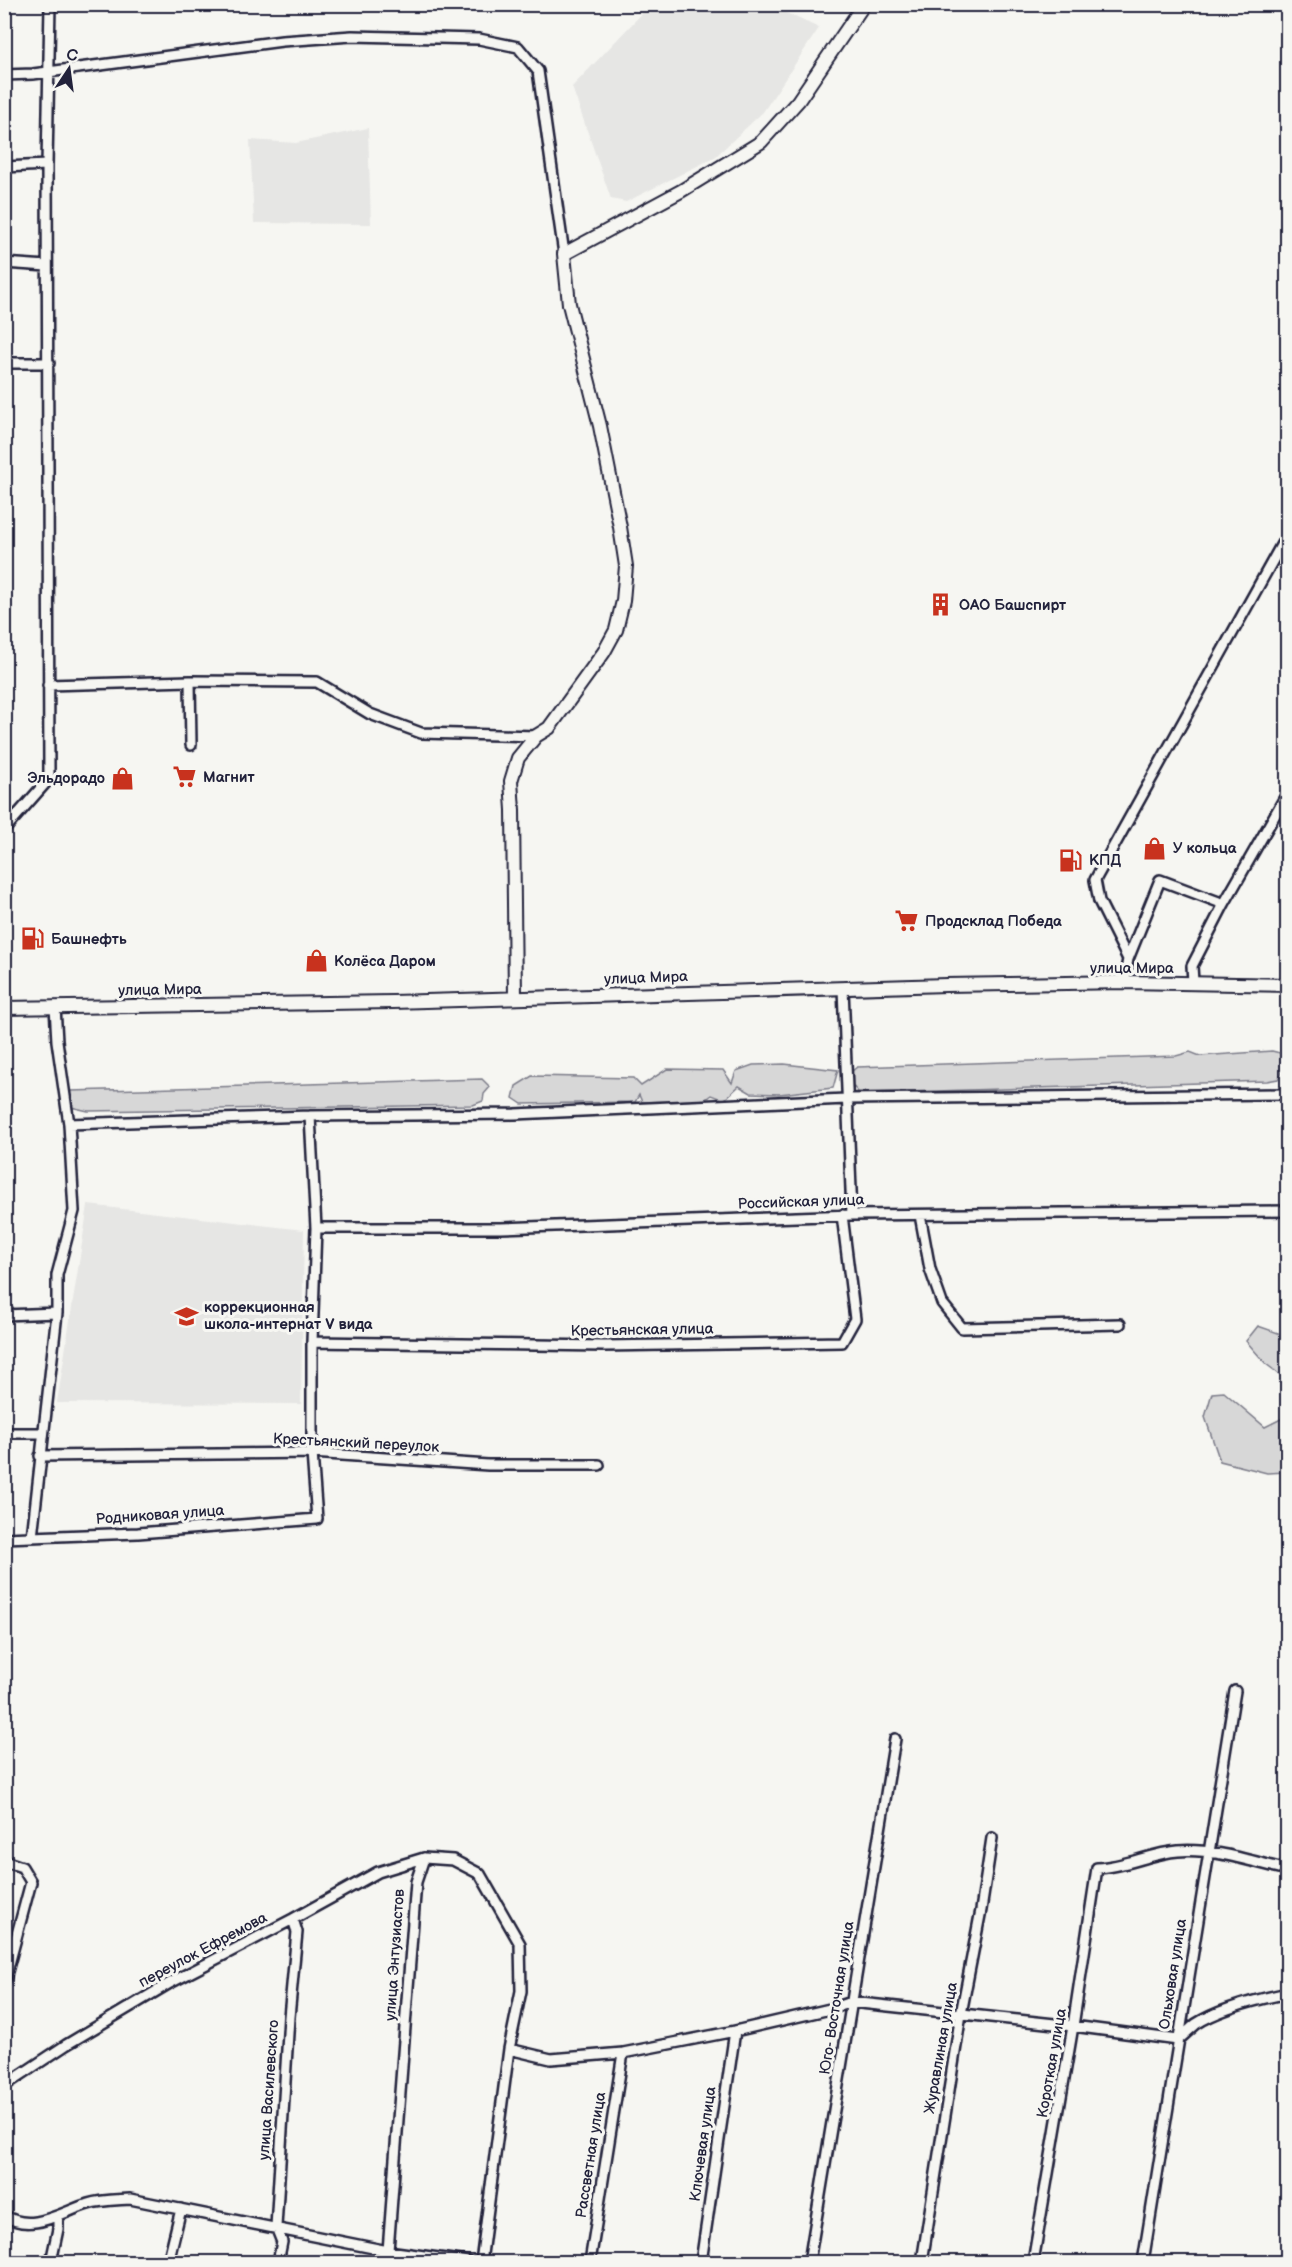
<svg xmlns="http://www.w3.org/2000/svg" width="1292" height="2267" viewBox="0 0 1292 2267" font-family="'Balsamiq Sans',sans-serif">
<rect width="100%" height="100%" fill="#f6f6f2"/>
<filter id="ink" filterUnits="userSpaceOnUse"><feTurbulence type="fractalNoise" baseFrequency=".0167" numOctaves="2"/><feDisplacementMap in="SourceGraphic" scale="12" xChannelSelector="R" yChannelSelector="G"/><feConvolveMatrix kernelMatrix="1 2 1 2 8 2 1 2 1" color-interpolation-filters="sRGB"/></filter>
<g filter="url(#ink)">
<path fill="#e6e6e4" d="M 651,4 L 769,5 L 819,28 L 763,112 L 715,157 L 626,202 L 611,199 L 572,87 Z
M 368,128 L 371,224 L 254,223 L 250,140 L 296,143 Z
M 88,1205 L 304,1230 L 301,1404 L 57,1403 Z"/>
<path fill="#d7d7d7" stroke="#7c7c89" stroke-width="1.5" d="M 1272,1051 L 1280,1053 L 1282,1072 L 1278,1079 L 1267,1081 L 871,1093 L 858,1092 L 851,1084 L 851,1072 L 857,1067 L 1176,1056 L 1190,1052 L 1200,1056 Z
M 784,1064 L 838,1070 L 833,1088 L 779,1094 L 751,1093 L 739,1086 L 724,1100 L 711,1095 L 704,1100 L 642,1102 L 639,1095 L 635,1102 L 522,1104 L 513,1098 L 516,1086 L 532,1076 L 633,1078 L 641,1086 L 667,1069 L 723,1070 L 732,1083 L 736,1071 L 753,1065 Z
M 482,1079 L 490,1087 L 484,1094 L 483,1101 L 473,1105 L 88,1111 L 71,1107 L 67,1098 L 71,1091 Z
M 1258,1326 L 1287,1336 L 1287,1380 L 1266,1364 L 1246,1341 Z
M 1224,1392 L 1265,1427 L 1287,1416 L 1287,1472 L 1267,1473 L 1220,1461 L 1205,1417 L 1212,1393 Z"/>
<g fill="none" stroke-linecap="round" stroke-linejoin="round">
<defs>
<path id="street" d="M 4,75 L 33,74 L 282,41 L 352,36 L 479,39 L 518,47 L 538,71 L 564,254
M 4,167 L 47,165
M 4,263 L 47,266
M 4,363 L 49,363
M 190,681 L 317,682 L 370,714 L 421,733 L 536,736
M 48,685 L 190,681 L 191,745
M 4,830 L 49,779 L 47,165 L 50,4
M 1224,904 L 1288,792
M 1128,959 L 1160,880 L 1224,904 L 1192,966 L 1193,982
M 1124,982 L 1128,959 L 1099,901 L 1095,880 L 1288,533
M 843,988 L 852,1215
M 69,1124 L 310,1116 L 515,1114 L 846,1099 L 1288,1094
M 920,1215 L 930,1269 L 942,1303 L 962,1328 L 1120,1324
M 316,1228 L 501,1228 L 852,1215 L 1288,1211
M 4,1315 L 57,1313
M 312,1342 L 604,1346 L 842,1342 L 855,1319 L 842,1215
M 4,1433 L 43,1433
M 40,1456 L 312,1453 L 488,1465 L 599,1465
M 32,1537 L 57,1313 L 57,1275 L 74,1211 L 69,1124 L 57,1041 L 55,1007
M 4,1538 L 138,1533 L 317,1519 L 312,1453 L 312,1342 L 316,1228 L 310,1116
M 4,1861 L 22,1867 L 31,1882 L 4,1983
M 509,2049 L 551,2059 L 623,2053 L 735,2031 L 830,2009 L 851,2002 L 1073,2026 L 1178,2040 C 1184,2035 1190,2029 1196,2024 C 1221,2008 1259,1999 1288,1993
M 4,2086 L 66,2045 L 170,1983 L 293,1919 L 378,1872 L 424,1858 L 453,1860 L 480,1874 L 520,1944 L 521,1991 L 509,2049 L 481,2262
M 4,2215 C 31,2234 62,2212 88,2204 C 101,2200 117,2200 130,2199 L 388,2251 L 468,2262
M 51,2262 L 58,2229 L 58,2217
M 168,2262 L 181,2209
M 278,2262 L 282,2242 L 276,2227 L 289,2017 L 297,1932 L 293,1919
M 391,2262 L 392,2258 L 388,2251 L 416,1882 L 424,1858
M 590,2262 L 623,2053
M 701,2262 L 735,2031
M 809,2262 L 895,1739
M 922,2262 L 961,2014 L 981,1910 L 992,1838
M 1033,2262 L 1073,2026 L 1097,1868 C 1126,1867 1151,1853 1178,1851 C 1214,1848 1253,1862 1288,1870
M 1143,2262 L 1235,1691"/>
<path id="secondary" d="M 515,997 L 513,810 L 511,781 L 518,758 L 536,736 L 549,728 L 604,652 L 616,630 L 623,601 L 626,566 L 620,527 L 600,426 L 569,304 L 564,254 L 681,191 L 761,142 L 798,101 L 864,4
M 4,1008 L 393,1002 L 946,985 L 1124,982 L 1288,985"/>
</defs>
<use href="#street" stroke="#22223b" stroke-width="14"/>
<use href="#secondary" stroke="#22223b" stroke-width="16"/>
<use href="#street" stroke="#f6f6f2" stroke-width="9"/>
<use href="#secondary" stroke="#f6f6f2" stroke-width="12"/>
</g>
</g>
<defs>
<symbol id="building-bare" viewBox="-9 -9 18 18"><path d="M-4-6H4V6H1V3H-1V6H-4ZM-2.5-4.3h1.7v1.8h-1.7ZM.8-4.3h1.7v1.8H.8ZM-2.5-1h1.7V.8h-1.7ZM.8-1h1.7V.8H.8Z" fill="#c8321e" stroke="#f6f6f2" stroke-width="2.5" paint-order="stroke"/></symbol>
<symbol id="supermarket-bare" viewBox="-9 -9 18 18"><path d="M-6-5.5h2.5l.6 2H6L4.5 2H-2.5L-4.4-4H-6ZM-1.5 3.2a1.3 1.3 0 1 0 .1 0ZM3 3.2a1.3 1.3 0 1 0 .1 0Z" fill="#c8321e" stroke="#f6f6f2" stroke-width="2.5" paint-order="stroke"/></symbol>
<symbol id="shop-bare" viewBox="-9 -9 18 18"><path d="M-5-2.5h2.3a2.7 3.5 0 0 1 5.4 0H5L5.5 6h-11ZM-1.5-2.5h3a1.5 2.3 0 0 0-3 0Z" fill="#c8321e" stroke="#f6f6f2" stroke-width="2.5" paint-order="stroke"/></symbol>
<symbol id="fuel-bare" viewBox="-9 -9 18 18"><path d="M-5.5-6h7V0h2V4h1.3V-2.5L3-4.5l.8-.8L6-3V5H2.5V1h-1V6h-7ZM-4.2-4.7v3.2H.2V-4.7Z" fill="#c8321e" stroke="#f6f6f2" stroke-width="2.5" paint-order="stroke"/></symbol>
<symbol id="school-bare" viewBox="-9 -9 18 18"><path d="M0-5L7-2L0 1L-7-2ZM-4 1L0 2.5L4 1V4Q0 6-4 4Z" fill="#c8321e" stroke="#f6f6f2" stroke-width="2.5" paint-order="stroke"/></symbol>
</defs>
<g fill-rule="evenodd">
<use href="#building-bare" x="924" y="588" width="33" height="33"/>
<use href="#supermarket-bare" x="168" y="760" width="33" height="33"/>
<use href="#shop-bare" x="106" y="762" width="33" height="33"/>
<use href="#shop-bare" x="1138" y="832" width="33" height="33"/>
<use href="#fuel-bare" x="1054" y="844" width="33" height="33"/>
<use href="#supermarket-bare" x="890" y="904" width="33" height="33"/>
<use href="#fuel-bare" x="16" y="922" width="33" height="33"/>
<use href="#shop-bare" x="300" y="944" width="33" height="33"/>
<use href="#school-bare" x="170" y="1300" width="33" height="33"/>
</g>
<g text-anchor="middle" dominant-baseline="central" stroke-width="6" stroke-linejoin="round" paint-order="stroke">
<g font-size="15" font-weight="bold" fill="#22223b" stroke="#f6f6f2" text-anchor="start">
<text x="959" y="605">ОАО Башспирт</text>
<text x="203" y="777">Магнит</text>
<text x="105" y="778" text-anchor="end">Эльдорадо</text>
<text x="1173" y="848">У кольца</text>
<text x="1089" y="860">КПД</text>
<text x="925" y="921">Продсклад Победа</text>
<text x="51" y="939">Башнефть</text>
<text x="334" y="961">Колёса Даром</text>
<text x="204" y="1307">коррекционная<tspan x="204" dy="17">школа-интернат V вида</tspan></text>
</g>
<g font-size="15" fill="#22223b" stroke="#f6f6f2">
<text x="1132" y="968">улица Мира</text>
<text transform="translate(646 978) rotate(-2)">улица Мира</text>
<text transform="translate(160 990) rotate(-1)">улица Мира</text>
<text transform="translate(801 1202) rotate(-2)">Российская улица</text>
<text transform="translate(642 1330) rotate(-1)">Крестьянская улица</text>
<text transform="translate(356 1443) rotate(3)">Крестьянский переулок</text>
<text transform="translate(160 1515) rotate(-4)">Родниковая улица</text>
<text transform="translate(203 1950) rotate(-28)">переулок Ефремова</text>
<text transform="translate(395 1955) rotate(-86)">улица Энтузиастов</text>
<text transform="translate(1173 1974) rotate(-81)">Ольховая улица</text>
<text transform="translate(837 1998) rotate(-81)">Юго- Восточная улица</text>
<text transform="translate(941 2048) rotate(-80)">Журавлиная улица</text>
<text transform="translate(1052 2063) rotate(-80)">Короткая улица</text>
<text transform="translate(269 2090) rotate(-86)">улица Василевского</text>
<text transform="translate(703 2144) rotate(-82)">Ключевая улица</text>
<text transform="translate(591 2155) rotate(-81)">Рассветная улица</text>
</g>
</g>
<rect width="1292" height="2267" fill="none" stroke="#f6f6f2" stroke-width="24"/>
<rect x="12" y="12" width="1268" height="2243" fill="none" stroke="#22223b" stroke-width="2" filter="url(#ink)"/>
<g transform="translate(69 69) rotate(13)" stroke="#f6f6f2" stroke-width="4.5" paint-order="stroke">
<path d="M0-4.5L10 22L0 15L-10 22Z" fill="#22223b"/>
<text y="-9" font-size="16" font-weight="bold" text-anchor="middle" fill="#22223b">С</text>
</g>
</svg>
